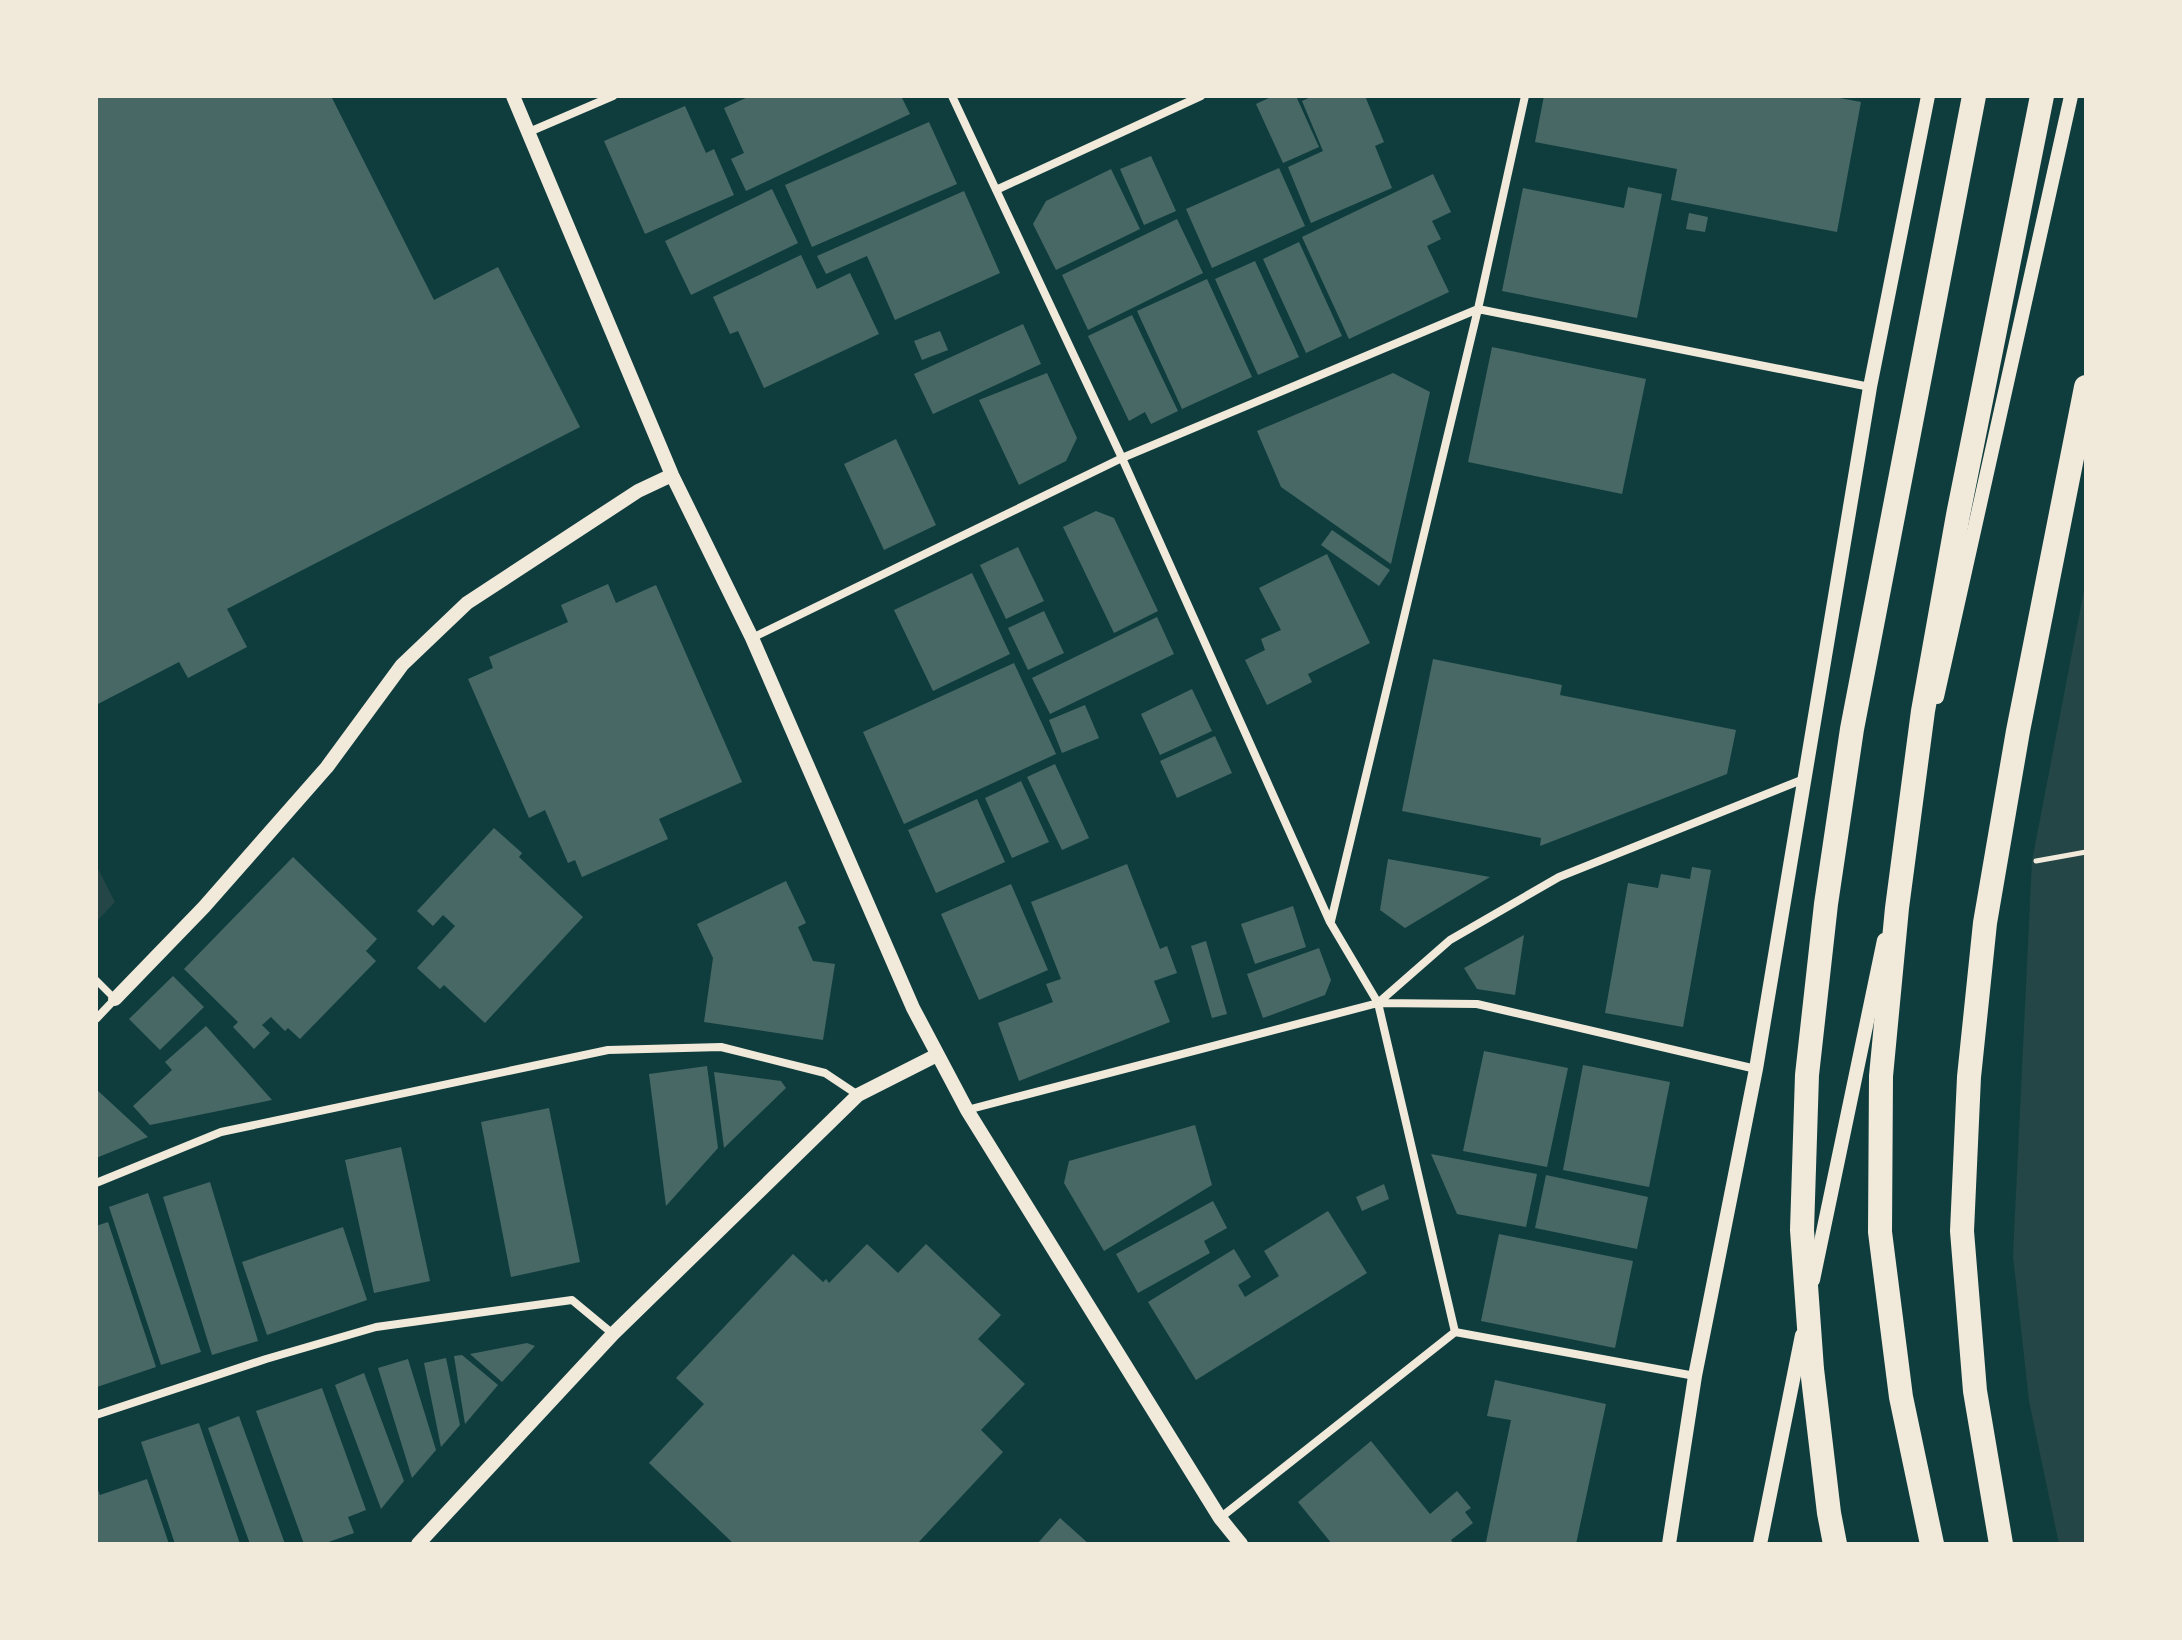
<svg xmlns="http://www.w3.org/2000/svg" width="2182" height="1640" viewBox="0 0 2182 1640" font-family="'Fira Sans',sans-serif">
<rect width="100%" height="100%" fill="#0f3d3e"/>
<path fill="#244646" d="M 2086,580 L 2086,1544 L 2059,1544 L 2029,1401 L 2013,1256 L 2032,861 Z
M 96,865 L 115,902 L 96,922 Z"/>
<path fill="#486865" d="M 96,96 L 331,96 L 434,300 L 498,267 L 580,427 L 227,609 L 247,647 L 188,678 L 179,662 L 96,705 Z
M 750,96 L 901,96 L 910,114 L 746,191 L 731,159 L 744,153 L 724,108 Z
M 1273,96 L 1296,96 L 1319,147 L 1283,163 L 1256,104 Z
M 1313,96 L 1365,96 L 1384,142 L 1375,146 L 1392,188 L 1311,223 L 1288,167 L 1323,151 L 1302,101 Z
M 1544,96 L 1829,96 L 1861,102 L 1837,232 L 1671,200 L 1677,169 L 1535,142 Z
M 685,106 L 706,153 L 714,149 L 734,195 L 645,234 L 604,141 Z
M 929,122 L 957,184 L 812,247 L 785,185 Z
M 1151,156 L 1176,211 L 1144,225 L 1120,169 Z
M 1279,168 L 1305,226 L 1212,268 L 1186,209 Z
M 1111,169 L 1140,229 L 1056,270 L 1033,224 L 1046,201 Z
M 1433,174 L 1451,212 L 1432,221 L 1441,239 L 1427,246 L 1449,292 L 1349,339 L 1302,237 Z
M 1628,187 L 1662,194 L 1637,318 L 1502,291 L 1523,188 L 1624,208 Z
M 772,189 L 798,243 L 691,295 L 665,241 Z
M 964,191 L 1000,273 L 895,320 L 867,256 L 826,274 L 817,256 Z
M 1689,213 L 1708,217 L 1705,232 L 1686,229 Z
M 1177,219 L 1203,273 L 1088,330 L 1062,275 Z
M 1299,242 L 1342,336 L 1306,353 L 1263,259 Z
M 801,255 L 817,289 L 850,273 L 879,334 L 764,388 L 738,331 L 730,334 L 713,297 Z
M 1255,261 L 1299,357 L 1258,375 L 1215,279 Z
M 1207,279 L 1252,377 L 1182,409 L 1137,311 Z
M 1132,315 L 1178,411 L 1151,424 L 1145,412 L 1129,421 L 1088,336 Z
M 1023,324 L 1041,364 L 933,414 L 914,374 Z
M 940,331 L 948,350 L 922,360 L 914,341 Z
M 1492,347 L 1646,379 L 1622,494 L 1468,462 Z
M 1047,373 L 1077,438 L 1066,461 L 1019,485 L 979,400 Z
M 1393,373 L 1430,392 L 1391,564 L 1281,487 L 1257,431 Z
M 896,439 L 936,525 L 884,550 L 844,464 Z
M 1096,511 L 1114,518 L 1158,611 L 1114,633 L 1063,527 Z
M 1332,530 L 1390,570 L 1379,586 L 1321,545 Z
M 1018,547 L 1044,601 L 1006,619 L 980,565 Z
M 1327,554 L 1370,643 L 1308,674 L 1312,682 L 1267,705 L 1245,660 L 1265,650 L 1261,639 L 1281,630 L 1259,588 Z
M 972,573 L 1010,654 L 933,691 L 894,610 Z
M 608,584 L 616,603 L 656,585 L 742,782 L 659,819 L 668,839 L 582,877 L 575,860 L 568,863 L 545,810 L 529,818 L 468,679 L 493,668 L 489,657 L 568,622 L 561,605 Z
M 1044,611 L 1064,653 L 1028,670 L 1008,628 Z
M 1157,617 L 1174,654 L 1050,714 L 1032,678 Z
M 1433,659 L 1562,685 L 1560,695 L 1736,730 L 1727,774 L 1540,846 L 1541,838 L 1402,811 Z
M 1014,663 L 1056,754 L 904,824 L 863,732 Z
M 1192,689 L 1212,731 L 1160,755 L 1141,714 Z
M 1085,705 L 1099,738 L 1062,753 L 1049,720 Z
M 1215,736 L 1232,773 L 1177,798 L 1160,761 Z
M 1055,764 L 1089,838 L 1062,850 L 1027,777 Z
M 1021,781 L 1049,842 L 1012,858 L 985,798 Z
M 977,799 L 1005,862 L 936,893 L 908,830 Z
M 494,828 L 522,853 L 519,857 L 583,917 L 485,1023 L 444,985 L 440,989 L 417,968 L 455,926 L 443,915 L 433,926 L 417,911 Z
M 293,857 L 377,939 L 366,951 L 376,961 L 300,1039 L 288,1028 L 285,1031 L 271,1017 L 262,1025 L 270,1033 L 254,1049 L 233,1027 L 238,1022 L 184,969 Z
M 1388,859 L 1490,877 L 1405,928 L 1380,910 Z
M 1127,864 L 1160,949 L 1167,946 L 1177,973 L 1154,981 L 1170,1022 L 1019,1081 L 998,1023 L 1053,1002 L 1046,984 L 1061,979 L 1031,902 Z
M 1692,867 L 1711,870 L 1683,1027 L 1605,1013 L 1628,883 L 1658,888 L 1661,874 L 1690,879 Z
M 786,881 L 806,923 L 798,927 L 813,961 L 835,964 L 823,1040 L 704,1022 L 713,958 L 697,924 Z
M 1011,884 L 1048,970 L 979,1000 L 941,914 Z
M 1293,906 L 1306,947 L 1255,964 L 1241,924 Z
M 1524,935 L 1515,995 L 1477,989 L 1464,968 Z
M 1206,941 L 1227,1014 L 1212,1018 L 1191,946 Z
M 1319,948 L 1331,980 L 1325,995 L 1263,1018 L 1247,974 Z
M 173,976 L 204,1007 L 160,1050 L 129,1019 Z
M 206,1026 L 272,1100 L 150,1125 L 133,1106 L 172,1070 L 165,1062 Z
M 1484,1051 L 1568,1068 L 1547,1167 L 1463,1151 Z
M 1583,1065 L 1670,1082 L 1649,1187 L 1563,1170 Z
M 707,1066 L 718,1148 L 666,1206 L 649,1074 Z
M 714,1072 L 781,1081 L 786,1088 L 724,1148 Z
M 96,1089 L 148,1137 L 96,1158 Z
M 549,1108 L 580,1262 L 511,1277 L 481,1122 Z
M 1195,1125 L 1212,1185 L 1104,1251 L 1064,1183 L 1069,1161 Z
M 401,1147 L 430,1281 L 374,1293 L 345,1160 Z
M 1431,1154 L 1537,1174 L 1526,1227 L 1457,1214 Z
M 1546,1175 L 1648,1197 L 1637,1249 L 1535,1228 Z
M 210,1182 L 258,1341 L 212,1355 L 163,1197 Z
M 1384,1184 L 1389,1199 L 1362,1211 L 1356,1197 Z
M 148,1193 L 201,1352 L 161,1365 L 109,1207 Z
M 1213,1201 L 1227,1228 L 1204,1241 L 1210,1253 L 1138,1293 L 1116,1254 Z
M 1328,1211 L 1367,1273 L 1196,1380 L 1148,1302 L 1234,1249 L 1251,1277 L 1238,1285 L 1245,1297 L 1279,1276 L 1264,1251 Z
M 108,1222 L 156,1367 L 97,1387 L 96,1226 Z
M 343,1227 L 367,1300 L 267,1335 L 242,1262 Z
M 1499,1234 L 1633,1261 L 1615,1348 L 1481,1321 Z
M 867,1244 L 898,1273 L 926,1244 L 1001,1315 L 978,1339 L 1025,1384 L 981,1430 L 1003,1452 L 917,1544 L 734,1544 L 649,1463 L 704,1404 L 676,1378 L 793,1254 L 823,1282 L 826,1279 L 829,1283 Z
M 527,1343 L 535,1346 L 502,1382 L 470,1354 Z
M 462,1355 L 498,1385 L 465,1424 L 454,1356 Z
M 446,1358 L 460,1425 L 441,1447 L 424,1363 Z
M 408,1359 L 436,1450 L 412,1478 L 378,1368 Z
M 364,1373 L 404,1481 L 381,1509 L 335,1385 Z
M 1495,1380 L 1606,1404 L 1576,1544 L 1496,1544 L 1486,1542 L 1511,1420 L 1487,1416 Z
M 322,1388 L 366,1510 L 348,1517 L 354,1533 L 323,1544 L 304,1544 L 256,1411 Z
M 239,1416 L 285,1544 L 250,1544 L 208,1428 Z
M 199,1423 L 240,1544 L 175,1544 L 141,1442 Z
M 1371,1441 L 1430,1514 L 1457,1491 L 1471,1508 L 1465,1512 L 1473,1523 L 1451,1540 L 1454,1544 L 1332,1544 L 1298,1502 Z
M 147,1479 L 169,1544 L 96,1544 L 96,1485 L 100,1495 Z
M 1060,1518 L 1089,1544 L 1037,1544 Z"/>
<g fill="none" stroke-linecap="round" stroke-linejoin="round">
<path stroke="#f1e9da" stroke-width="5" d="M 2036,861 L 2086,852"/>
<path stroke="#f1e9da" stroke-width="7" d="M 96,980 L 115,999"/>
<path stroke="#f1e9da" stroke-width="8" d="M 952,96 L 1122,458 L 1330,922 L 1378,1003 L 1455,1332 L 1695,1376
M 529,132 L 613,96
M 996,190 L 1201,96
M 752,638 L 1122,458 L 1478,309 L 1870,387
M 1331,921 L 1478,309 L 1525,96
M 1378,1003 L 1450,940 L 1559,877 L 1804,779
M 96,1019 L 115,999
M 967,1110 L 1378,1003 L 1477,1004 L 1756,1069
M 96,1183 L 221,1132 L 608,1050 L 721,1047 L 825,1073 L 858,1095
M 96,1415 L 266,1359 L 376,1327 L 572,1300 L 613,1334
M 1220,1518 L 1455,1332"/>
<path stroke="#f1e9da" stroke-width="14" d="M 513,96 L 672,475 L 752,638 L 913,1008 L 967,1110 L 1220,1518 L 1241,1544
M 1937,697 L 2071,96
M 115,999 L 204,907 L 327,767 L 402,665 L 467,603 L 638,491 L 672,475
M 1813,1280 L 1884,940
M 418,1544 L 613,1334 L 858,1095 L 937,1055
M 1669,1544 L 1695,1376 L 1756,1069 L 1870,387 L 1928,96
M 1760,1544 L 1802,1335"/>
<path stroke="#f1e9da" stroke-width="24" d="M 1835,1544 L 1829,1513 L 1812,1369 L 1802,1230 L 1807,1075 L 1826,904 L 1852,729 L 1974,96
M 1932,1544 L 1901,1397 L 1880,1232 L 1881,1076 L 1897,908 L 1923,711 L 1958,515 L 2042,96
M 2001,1544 L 1975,1391 L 1962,1231 L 1969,1077 L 1985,923 L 2018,731 L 2086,387"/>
</g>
<rect width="2182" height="1640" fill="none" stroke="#f1e9da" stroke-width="196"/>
</svg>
